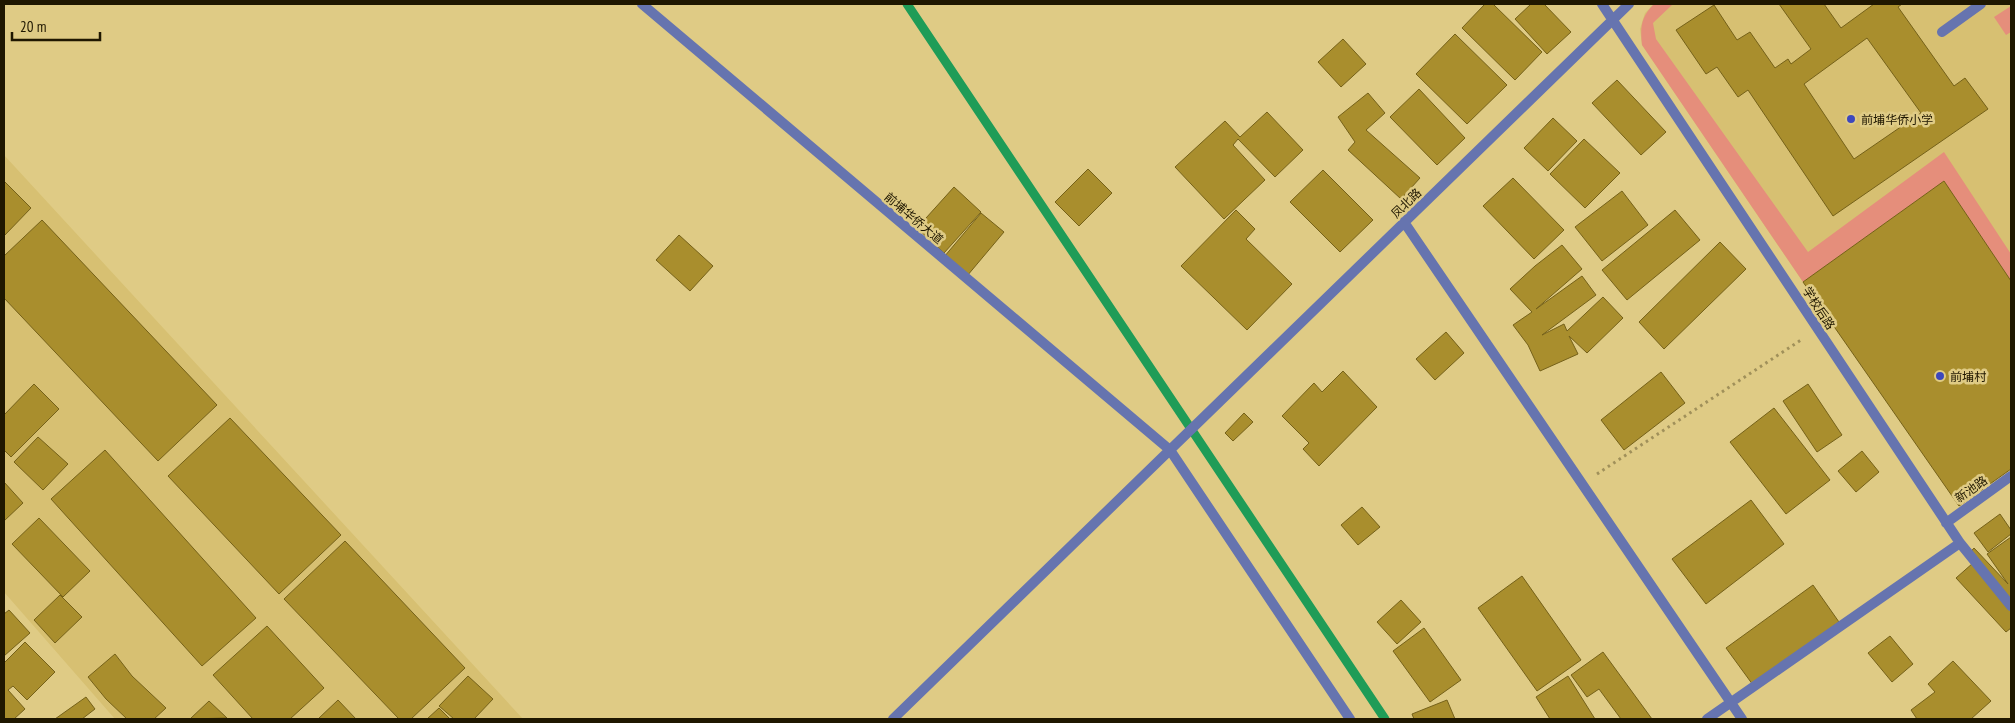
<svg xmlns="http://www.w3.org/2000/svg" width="2015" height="723" viewBox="0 0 2015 723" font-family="'PT Sans Narrow','Noto Sans SC',sans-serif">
<rect width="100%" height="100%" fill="#dfcb85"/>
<path fill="#d7c072" d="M 1654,4 L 2011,4 L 2011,281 L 1944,181 L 1803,282 L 1642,45 L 1640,29 L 1645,13 Z
M 4,155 L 523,719 L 115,719 L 4,592 Z"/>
<path fill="#e58e7b" d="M 1654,4 L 1673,4 L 1653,23 L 1656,39 L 1808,252 L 1944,152 L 2011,254 L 2011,281 L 1944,181 L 1803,282 L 1642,45 C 1640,27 1641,17 1654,4 Z
M 2011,6 L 2011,32 L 2006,35 L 1994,17 Z"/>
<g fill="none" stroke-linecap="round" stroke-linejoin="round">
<path stroke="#1f9c57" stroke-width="9" d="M 907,4 L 1385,719"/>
</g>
<path fill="#a98e2d" stroke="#756119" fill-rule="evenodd" d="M 1485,4 L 1493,4 L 1542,52 L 1515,80 L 1462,28 Z
M 1531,4 L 1544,4 L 1571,32 L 1547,54 L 1515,19 Z
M 1779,4 L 1824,4 L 1841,28 L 1874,4 L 1902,4 L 1898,7 L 1954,86 L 1965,78 L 1988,109 L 1833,216 L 1748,90 L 1738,97 L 1717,67 L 1706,74 L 1676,30 L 1714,5 L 1737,40 L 1750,32 L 1775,68 L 1788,59 L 1791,64 L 1811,49 ZM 1867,38 L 1921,113 L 1854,159 L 1804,84 Z
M 1455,34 L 1507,85 L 1467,124 L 1416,74 Z
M 1343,39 L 1366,64 L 1341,87 L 1318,62 Z
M 1617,80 L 1666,132 L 1641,155 L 1592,103 Z
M 1419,89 L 1465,138 L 1437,165 L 1390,117 Z
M 1368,93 L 1385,113 L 1366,130 L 1420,178 L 1401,199 L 1348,150 L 1355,142 L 1338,117 Z
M 1267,112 L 1303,150 L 1275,177 L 1238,139 L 1233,145 L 1265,180 L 1224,219 L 1175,167 L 1225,121 L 1240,137 Z
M 1553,118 L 1577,141 L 1548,171 L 1524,148 Z
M 1584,139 L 1620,173 L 1585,208 L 1550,174 Z
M 1088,169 L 1112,193 L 1079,226 L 1055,202 Z
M 1323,170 L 1373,220 L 1340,252 L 1290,202 Z
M 1513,178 L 1564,230 L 1534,259 L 1483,206 Z
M 4,181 L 31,208 L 4,236 Z
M 1944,181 L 2011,281 L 2011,469 L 1959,506 L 1803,282 Z
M 954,187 L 981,212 L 944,253 L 917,228 Z
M 1622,191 L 1648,225 L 1602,261 L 1575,227 Z
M 1236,210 L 1255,229 L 1246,239 L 1292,284 L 1247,330 L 1181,266 Z
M 1675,210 L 1700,240 L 1627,300 L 1602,270 Z
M 981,213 L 1004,232 L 967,276 L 944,257 Z
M 42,220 L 217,405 L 158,461 L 4,298 L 4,256 Z
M 679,235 L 713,266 L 690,291 L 656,260 Z
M 1720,242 L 1746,269 L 1664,349 L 1639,322 Z
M 1562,245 L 1582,269 L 1536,309 L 1582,276 L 1596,295 L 1542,335 L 1564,324 L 1567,331 L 1603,297 L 1623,318 L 1587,353 L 1569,336 L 1578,354 L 1540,371 L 1528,345 L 1513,325 L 1532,312 L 1510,289 L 1535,266 Z
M 1446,332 L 1464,353 L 1435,380 L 1416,359 Z
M 1343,371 L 1377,407 L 1319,466 L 1303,449 L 1309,443 L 1282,416 L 1314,383 L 1322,392 Z
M 1661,372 L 1685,403 L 1624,450 L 1601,420 Z
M 34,384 L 59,409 L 11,457 L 4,450 L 4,415 Z
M 1808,384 L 1842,435 L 1817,452 L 1783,401 Z
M 1774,408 L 1830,480 L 1786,514 L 1730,442 Z
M 1244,413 L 1253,422 L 1233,441 L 1225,433 Z
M 230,418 L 341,535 L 279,594 L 168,476 Z
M 38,437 L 68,464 L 43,490 L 14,462 Z
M 105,450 L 256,618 L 202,666 L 51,499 Z
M 1862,451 L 1879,472 L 1856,492 L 1838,471 Z
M 4,482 L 23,503 L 4,521 Z
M 1751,500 L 1784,544 L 1706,604 L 1672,559 Z
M 1362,507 L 1380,527 L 1358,545 L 1341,525 Z
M 2000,514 L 2011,530 L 2011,534 L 1988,552 L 1974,533 Z
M 39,518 L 90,571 L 63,597 L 12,544 Z
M 2011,537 L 2011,628 L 2006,632 L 1956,578 L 1973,563 L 1967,556 L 1974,548 L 2008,584 L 1987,554 Z
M 345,541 L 465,668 L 411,719 L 399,719 L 284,599 Z
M 1522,576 L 1581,660 L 1537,691 L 1478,608 Z
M 1813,585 L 1839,622 L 1753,685 L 1726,648 Z
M 60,595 L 82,617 L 55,643 L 34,620 Z
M 1401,600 L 1421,622 L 1397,644 L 1377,622 Z
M 9,610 L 30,633 L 4,656 L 4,614 Z
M 267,626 L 324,688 L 290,719 L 253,719 L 213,675 Z
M 1424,628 L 1461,680 L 1430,702 L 1393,651 Z
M 1890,636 L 1913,664 L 1892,682 L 1868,653 Z
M 25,642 L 55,672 L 27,700 L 13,686 L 8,690 L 25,709 L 14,719 L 4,719 L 4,663 Z
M 1603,652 L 1652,719 L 1621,719 L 1599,689 L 1587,697 L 1571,675 Z
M 115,654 L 132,676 L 166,708 L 154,719 L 127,719 L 106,699 L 88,677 Z
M 1953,661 L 1991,701 L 1971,719 L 1917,719 L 1911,710 L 1935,692 L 1928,684 Z
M 468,676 L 493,699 L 474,719 L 454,719 L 439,706 Z
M 1568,676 L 1595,719 L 1550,719 L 1536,697 Z
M 86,697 L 95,709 L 82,719 L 55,719 Z
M 338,700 L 356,719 L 318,719 Z
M 1447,700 L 1455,719 L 1414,719 L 1412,714 Z
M 209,701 L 227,718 L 190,719 Z
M 439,708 L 450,719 L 427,719 Z"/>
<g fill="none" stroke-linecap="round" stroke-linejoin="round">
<path stroke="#a0905a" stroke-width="3" stroke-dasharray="2.5 4" stroke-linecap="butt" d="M 1597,474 L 1801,340"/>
<path stroke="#6674af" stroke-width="10" d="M 1942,32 L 1981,4"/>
<path stroke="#6674af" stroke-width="10" d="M 642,4 L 1170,450 L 1350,719
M 1602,4 L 1960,543 L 2011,606
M 1404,222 L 1742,719
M 1946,523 L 2011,476
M 893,719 L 1629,4
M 1707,719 L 1960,543"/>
</g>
<g fill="#3d48bc" stroke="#dfcb85" stroke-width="2">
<circle cx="1851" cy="119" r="5"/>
<circle cx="1940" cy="376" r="5"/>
</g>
<g text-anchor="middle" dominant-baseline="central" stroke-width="5" stroke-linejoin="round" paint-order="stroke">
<g font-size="12" fill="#1f1700" stroke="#dfcb85" text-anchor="start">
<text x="1861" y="119">前埔华侨小学</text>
<text x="1950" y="376">前埔村</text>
</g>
<g font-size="12" fill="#1f1700" stroke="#dfcb85">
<text transform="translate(1406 203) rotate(-44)">凤北路</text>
<text transform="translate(914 218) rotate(40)">前埔华侨大道</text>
<text transform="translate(1819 308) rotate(57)">学校后路</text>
<text transform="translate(1971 489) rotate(-35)">新池路</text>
</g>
</g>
<rect width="2015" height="723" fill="none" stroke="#1f1700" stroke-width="10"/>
<path d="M12 32v8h88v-8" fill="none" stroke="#1f1700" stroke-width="2.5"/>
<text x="20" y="32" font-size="15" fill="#1f1700" stroke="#dfcb85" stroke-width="4" paint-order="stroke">20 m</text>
</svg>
